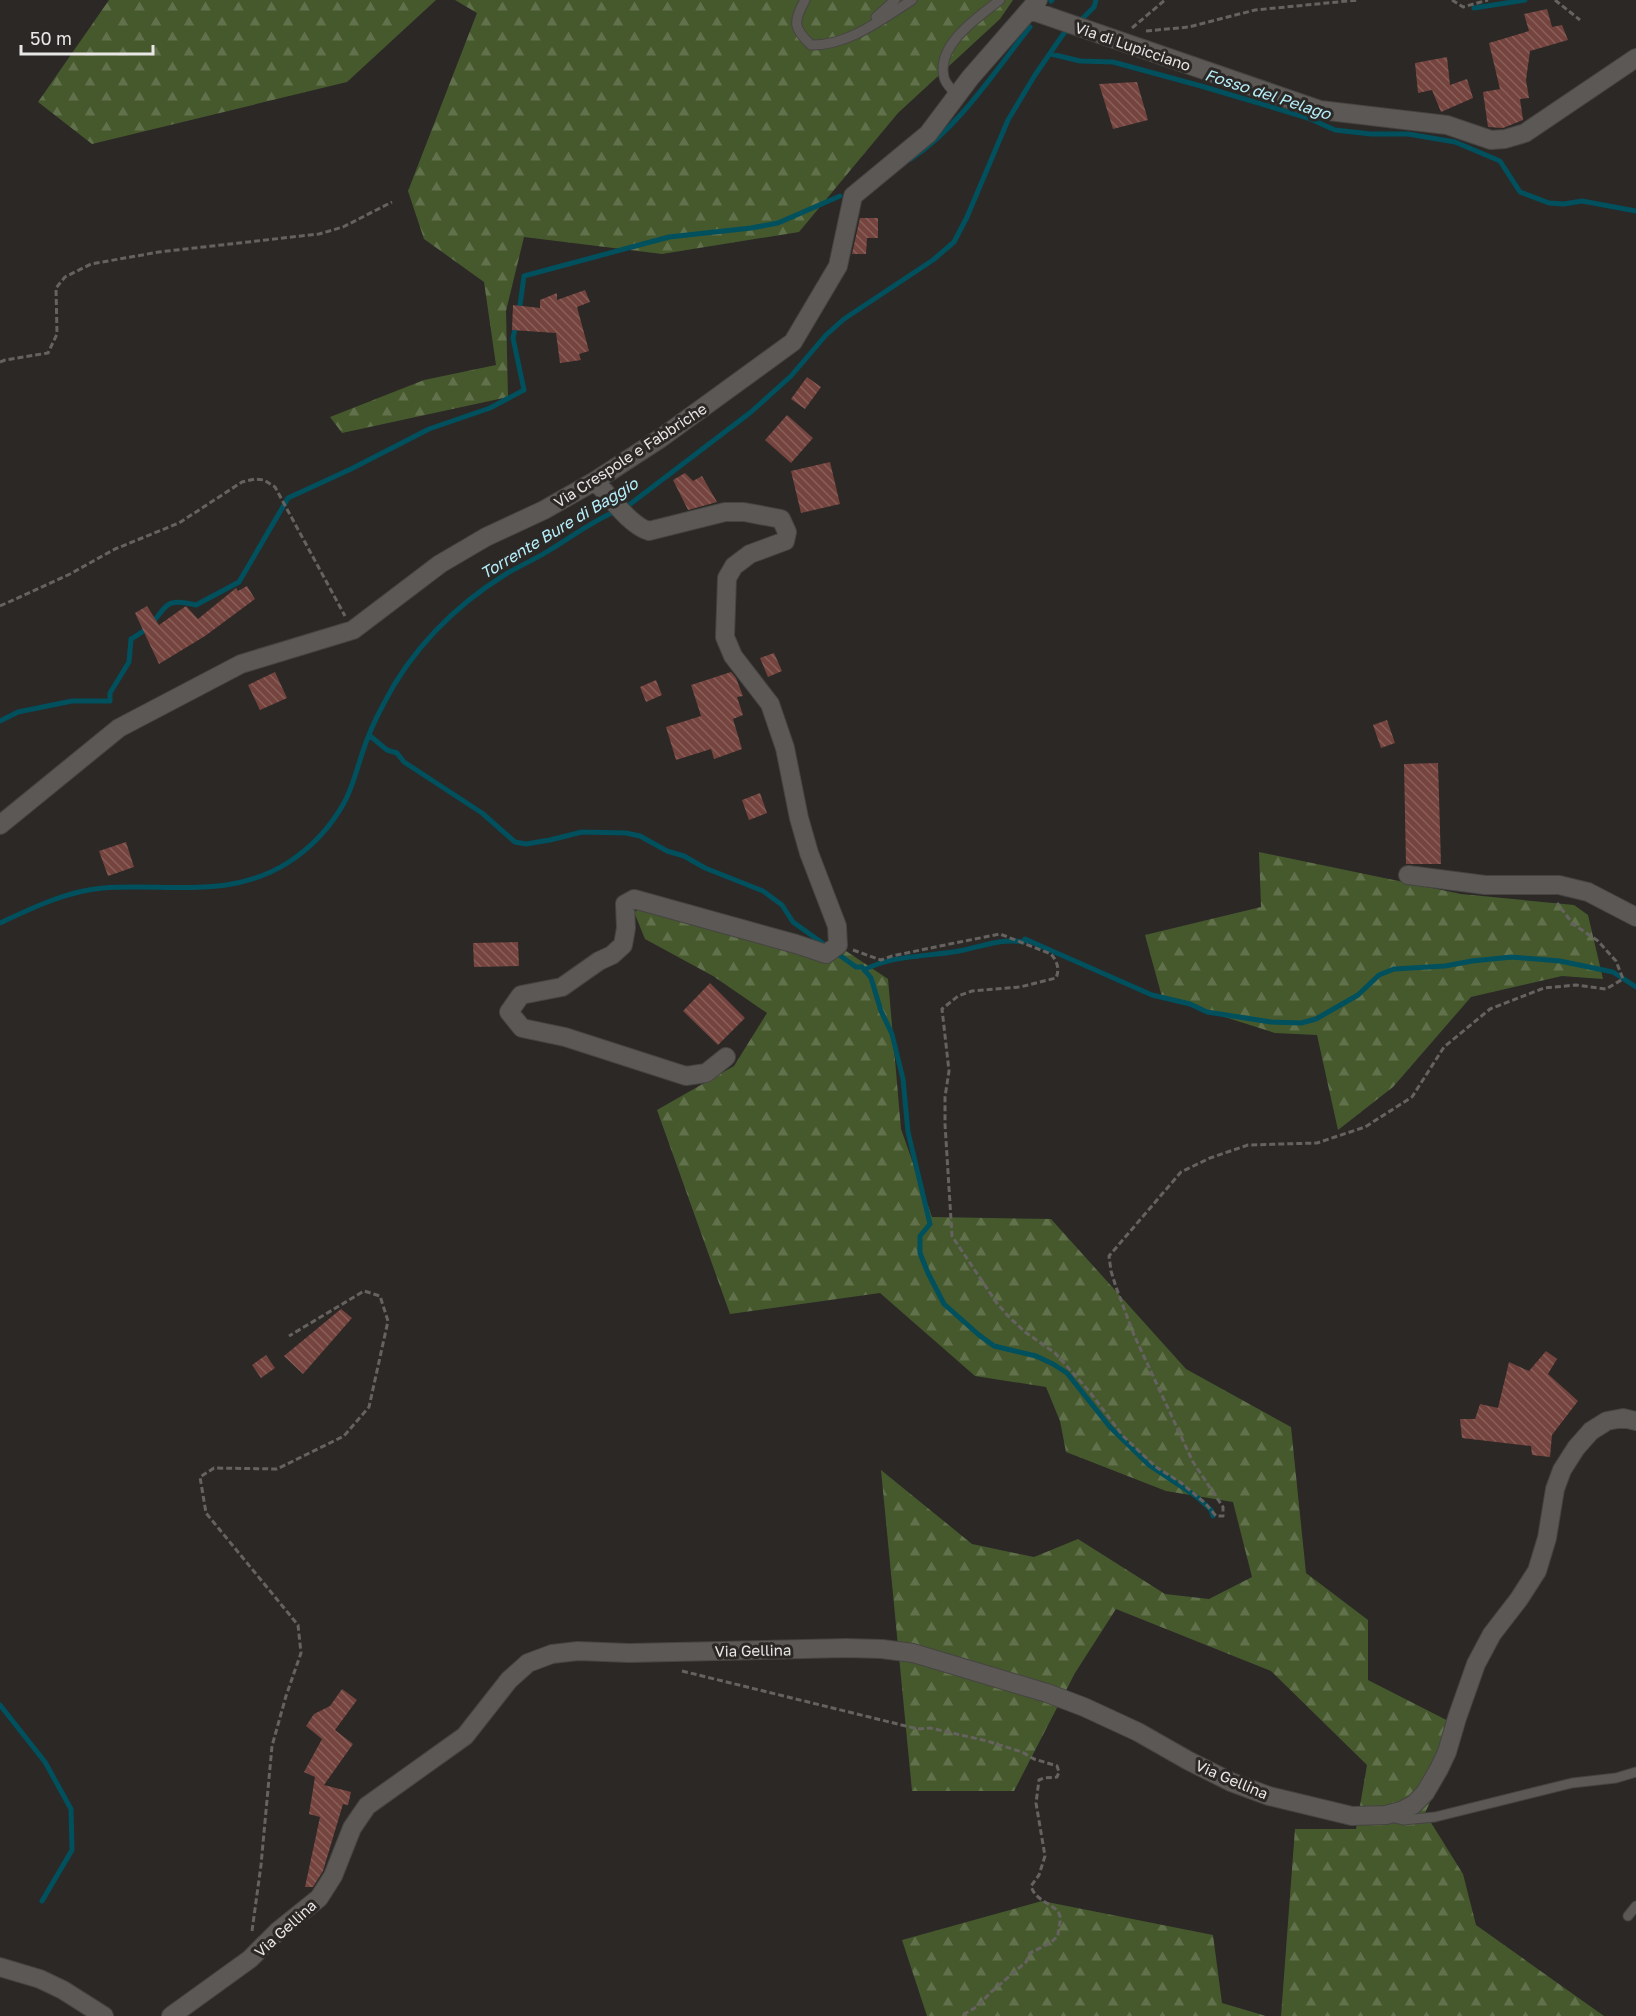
<svg xmlns="http://www.w3.org/2000/svg" width="1636" height="2016" viewBox="0 0 1636 2016" font-family="'Golos Text',sans-serif">
<defs>
<pattern id="forest-firs" width="22" height="20" patternUnits="userSpaceOnUse" patternTransform="scale(1.5)"><rect width="22" height="20" fill="#46592d"/><path d="M5 1l3.5 6h-7zM16 11l3.5 6h-7z" fill="#61714b"/></pattern>
<pattern id="building-back-hatch" width="6" height="6" patternUnits="userSpaceOnUse" patternTransform="scale(1.5)"><rect width="6" height="6" fill="#75443e"/><path d="M-1 5l2 2M0 0l6 6M5-1l2 2" fill="none" stroke="#895f5a"/></pattern>
</defs>
<rect width="100%" height="100%" fill="#2b2826"/>
<path fill="url(#forest-firs)" d="M 109,0 L 436,0 L 347,82 L 92,144 L 38,102 Z
M 455,0 L 1013,0 L 1000,19 L 898,113 L 799,232 L 662,254 L 524,237 L 506,311 L 508,397 L 342,433 L 330,417 L 424,380 L 496,365 L 484,282 L 424,239 L 408,191 L 477,13 Z
M 1259,852 L 1461,894 L 1574,905 L 1588,915 L 1603,979 L 1562,976 L 1471,997 L 1393,1087 L 1338,1130 L 1317,1035 L 1275,1033 L 1162,997 L 1145,935 L 1261,907 Z
M 653,902 L 739,918 L 846,951 L 888,979 L 901,1129 L 932,1217 L 1051,1219 L 1186,1369 L 1291,1427 L 1306,1573 L 1368,1620 L 1368,1680 L 1464,1729 L 1425,1813 L 1463,1874 L 1476,1925 L 1604,2016 L 1281,2016 L 1295,1829 L 1356,1829 L 1367,1765 L 1271,1671 L 1116,1609 L 1075,1673 L 1014,1791 L 912,1791 L 881,1470 L 972,1544 L 1034,1557 L 1078,1539 L 1165,1594 L 1209,1599 L 1252,1577 L 1233,1502 L 1166,1491 L 1066,1452 L 1060,1421 L 1046,1387 L 975,1376 L 880,1293 L 730,1314 L 657,1110 L 734,1066 L 767,1013 L 713,976 L 645,939 L 634,912 Z
M 1042,1901 L 1213,1935 L 1222,2003 L 1266,2016 L 927,2016 L 902,1940 Z"/>
<g fill="none" stroke-linecap="round" stroke-linejoin="round">
<path stroke="#00505d" stroke-width="5" d="M 1051,1 L 1052,0
M 1474,8 L 1525,0
M 1079,22 L 1094,7 L 1096,0
M 1051,54 L 1080,61 L 1113,62 L 1201,86 L 1308,118 L 1335,130 L 1371,134 L 1408,134 L 1455,142 L 1500,161 L 1520,192 L 1549,203 L 1564,204 L 1582,201 L 1636,211
M 911,159 C 960,126 994,72 1030,27
M 519,312 L 524,276 L 669,237 L 751,228 L 778,223 L 840,196
M 625,508 L 751,412 L 791,376 L 826,335 L 844,319 L 933,260 L 954,242 L 967,217 L 1008,120 L 1035,75 L 1064,33 L 1069,29
M 0,721 L 18,712 L 72,701 L 110,701 L 110,693 L 129,662 L 131,639 C 136,636 143,632 147,628 C 168,609 161,596 196,605 L 239,582 L 288,498 L 351,469 L 429,429 L 490,408 L 524,390 L 513,338 L 516,324
M 369,735 L 387,750 L 397,753 L 404,762 L 482,813 L 515,842 L 526,844 L 550,840 L 582,832 L 626,833 L 640,836 L 667,851 L 684,856 L 705,868 L 763,891 L 782,905 L 793,922 L 856,967 L 862,967 L 871,978 L 881,1011 L 892,1034 L 903,1079 L 908,1132 L 930,1224 L 920,1236 L 920,1253 L 928,1273 L 944,1304 L 979,1335 L 994,1346 L 1036,1356 L 1053,1364 L 1067,1373 L 1110,1427 L 1149,1465 L 1197,1497 L 1211,1510 L 1213,1516
M 0,923 C 32,908 67,891 103,888 C 167,883 230,900 289,862 C 312,847 331,826 344,803 C 353,787 357,768 363,751 C 368,735 375,720 383,705 C 410,651 454,606 506,574 C 521,565 538,558 553,548 C 574,535 593,521 616,511
M 864,970 C 894,954 931,957 964,950 C 983,946 1003,938 1023,942 L 1025,939 L 1152,995 L 1190,1004 L 1207,1012 L 1271,1022 L 1301,1023 L 1316,1019 L 1358,995 L 1379,975 L 1394,969 L 1445,966 L 1472,961 L 1512,957 L 1560,961 L 1613,972 L 1636,987
M 0,1705 L 45,1762 L 71,1809 L 72,1850 L 42,1901"/>
</g>
<path fill="url(#building-back-hatch)" d="M 1547,9 L 1552,27 L 1562,25 L 1568,40 L 1530,51 L 1526,80 L 1529,98 L 1520,99 L 1523,120 L 1503,128 L 1488,127 L 1483,92 L 1500,89 L 1489,43 L 1529,31 L 1524,14 Z
M 1447,57 L 1450,85 L 1467,79 L 1473,98 L 1441,112 L 1432,90 L 1418,93 L 1415,63 Z
M 1137,82 L 1148,120 L 1113,129 L 1099,84 Z
M 860,218 L 878,218 L 878,238 L 867,238 L 866,254 L 852,254 Z
M 585,290 L 590,302 L 577,307 L 589,351 L 579,354 L 581,360 L 560,363 L 556,333 L 512,330 L 513,305 L 540,308 L 540,300 L 557,293 L 557,300 Z
M 807,377 L 821,387 L 805,409 L 791,399 Z
M 787,415 L 813,438 L 791,463 L 765,440 Z
M 830,462 L 840,504 L 801,513 L 791,471 Z
M 685,473 L 693,481 L 702,476 L 717,502 L 688,510 L 673,480 Z
M 247,586 L 255,599 L 205,636 L 159,664 L 135,613 L 147,606 L 159,625 L 186,606 L 198,619 L 236,588 L 238,591 Z
M 774,653 L 782,671 L 768,677 L 760,658 Z
M 275,672 L 287,698 L 260,710 L 248,685 Z
M 731,672 L 736,678 L 743,696 L 737,697 L 743,715 L 733,719 L 742,749 L 714,759 L 711,749 L 676,760 L 666,727 L 701,716 L 691,685 Z
M 656,680 L 662,695 L 646,702 L 640,687 Z
M 1387,720 L 1395,743 L 1381,748 L 1373,725 Z
M 1438,763 L 1441,864 L 1406,864 L 1404,764 Z
M 760,793 L 767,813 L 749,820 L 742,800 Z
M 126,842 L 134,867 L 108,876 L 99,851 Z
M 518,942 L 519,966 L 474,967 L 473,943 Z
M 710,983 L 745,1018 L 718,1045 L 683,1011 Z
M 341,1309 L 352,1318 L 303,1374 L 284,1356 Z
M 1546,1351 L 1557,1359 L 1548,1374 L 1578,1401 L 1552,1435 L 1550,1457 L 1532,1455 L 1531,1446 L 1462,1438 L 1460,1419 L 1475,1419 L 1480,1404 L 1498,1408 L 1509,1362 L 1529,1371 Z
M 266,1355 L 275,1368 L 261,1378 L 252,1365 Z
M 342,1689 L 357,1700 L 335,1730 L 353,1744 L 324,1785 L 351,1792 L 348,1805 L 343,1804 L 323,1871 L 313,1887 L 305,1887 L 320,1817 L 309,1814 L 315,1777 L 304,1772 L 322,1739 L 306,1726 L 314,1714 L 330,1706 Z"/>
<g fill="none" stroke-linecap="round" stroke-linejoin="round">
<defs>
<path id="lane" d="M 805,0 C 793,22 793,28 811,45 C 848,46 882,19 912,0
M 876,17 L 895,0
M 957,96 C 953,90 945,84 944,77 C 936,45 978,17 1000,0
M 1391,1817 L 1403,1820 L 1435,1817 L 1572,1783 L 1616,1778 L 1636,1772
M 1628,1916 L 1636,1906"/>
<path id="street" d="M 1030,10 L 1320,110 L 1447,125 L 1491,140 L 1505,139 L 1525,133 L 1636,58
M 595,481 C 609,495 630,526 649,531 L 725,512 L 744,512 L 781,519 L 787,532 L 785,541 L 750,554 L 734,566 L 727,578 L 725,637 L 733,656 L 770,704 L 785,748 L 799,818 L 809,853 L 837,926 L 838,945 L 826,954 L 796,944 L 634,899 L 625,904 L 626,928 L 623,945 L 612,955 L 599,961 L 562,987 L 521,995 L 509,1012 L 522,1028 L 565,1037 L 686,1076 L 706,1073 L 726,1057
M 0,825 L 119,728 L 241,664 L 353,630 L 440,564 L 486,537 L 544,510 L 595,481 L 661,438 L 793,342 L 838,266 L 853,196 L 928,134 L 970,78 L 1038,0
M 1408,875 L 1485,885 L 1559,885 L 1588,892 L 1636,917
M 0,1967 L 40,1979 L 63,1990 L 104,2016
M 171,2016 L 250,1959 L 278,1931 L 319,1898 L 333,1876 L 352,1828 L 367,1806 L 465,1736 L 509,1680 L 528,1663 L 552,1654 L 578,1651 L 629,1653 L 846,1648 L 882,1649 L 913,1653 L 1047,1693 L 1084,1707 L 1138,1732 L 1189,1761 L 1231,1782 L 1269,1796 L 1352,1816 L 1386,1815 L 1401,1811 L 1413,1805 L 1425,1793 L 1439,1769 L 1447,1752 L 1457,1718 L 1476,1664 L 1492,1634 L 1519,1599 L 1537,1571 L 1547,1538 L 1555,1489 L 1562,1470 L 1576,1448 L 1591,1431 L 1607,1421 L 1623,1418 L 1636,1421"/>
</defs>
<use href="#lane" stroke="#464442" stroke-width="11"/>
<use href="#street" stroke="#464442" stroke-width="20"/>
<path stroke="#656260" stroke-width="3" stroke-dasharray="6 3" stroke-linecap="butt" d="M 1452,0 L 1463,7 L 1488,0
M 1555,0 L 1580,20
M 1132,28 L 1165,0
M 1146,31 L 1189,27 L 1255,10 L 1358,0
M 0,362 L 5,360 L 48,353 L 57,334 L 56,288 L 65,277 L 91,264 L 159,252 L 319,234 L 343,227 L 392,202
M 0,606 L 70,574 L 115,549 L 179,523 L 242,482 L 255,479 L 264,480 L 275,487 L 345,616
M 853,950 L 881,960 L 892,956 L 940,946 L 1000,934 L 1051,954 C 1057,961 1060,969 1056,978 L 1020,987 L 972,991 L 958,996 L 942,1009 L 949,1071 L 945,1097 L 945,1124 L 952,1236 L 996,1302 L 1008,1316 L 1025,1332 L 1055,1353 L 1089,1391 L 1123,1436 L 1156,1467 L 1180,1482 L 1205,1503 L 1216,1516 L 1223,1516 L 1223,1507 L 1193,1462 L 1134,1335 L 1116,1287 L 1111,1271 L 1109,1256 L 1181,1172 L 1210,1158 L 1248,1145 L 1317,1143 L 1365,1127 L 1412,1097 L 1444,1047 L 1490,1009 L 1544,988 L 1576,985 L 1606,989 L 1623,979 L 1616,961 L 1598,941 L 1573,924 L 1557,903
M 682,1671 L 918,1729 L 930,1728 L 987,1741 L 1022,1752 L 1034,1759 L 1057,1766 L 1059,1772 L 1057,1777 L 1044,1778 L 1039,1780 L 1036,1803 L 1045,1856 L 1039,1875 L 1031,1886 C 1036,1903 1056,1903 1060,1916 C 1061,1923 1058,1929 1058,1936 L 1050,1943 L 1030,1953 L 1026,1962 L 990,1993 L 978,2006 L 961,2016
M 252,1931 L 261,1865 L 272,1746 L 286,1696 L 301,1653 L 298,1625 L 206,1513 L 200,1477 L 214,1468 L 277,1469 L 344,1436 L 369,1407 L 388,1321 L 380,1296 L 364,1291 L 289,1336"/>
<use href="#lane" stroke="#5b5855" stroke-width="9"/>
<use href="#street" stroke="#5b5855" stroke-width="18"/>
</g>
<g text-anchor="middle" dominant-baseline="central" stroke-width="6" stroke-linejoin="round" paint-order="stroke">
<g font-size="15" fill="#e9e7e5" stroke="#2b2826">
<text transform="translate(1133 46) rotate(19)">Via di Lupicciano</text>
<text transform="translate(630 455) rotate(-33)">Via Crespole e Fabbriche</text>
<text transform="translate(753 1650) rotate(-1)">Via Gellina</text>
<text transform="translate(1232 1779) rotate(23)">Via Gellina</text>
<text transform="translate(285 1928) rotate(-42)">Via Gellina</text>
</g>
<g font-size="16" font-style="italic" fill="#b6effb" stroke="#2b2826">
<text transform="translate(1268 94) rotate(18)">Fosso del Pelago</text>
<text transform="translate(559 528) rotate(-31)">Torrente Bure di Baggio</text>
</g>
</g>
<path d="M21 45v9h132v-9" fill="none" stroke="#e9e7e5" stroke-width="3"/>
<text x="30" y="45" font-size="18" fill="#e9e7e5" stroke="#2b2826" stroke-width="4.5" paint-order="stroke">50 m</text>
</svg>
